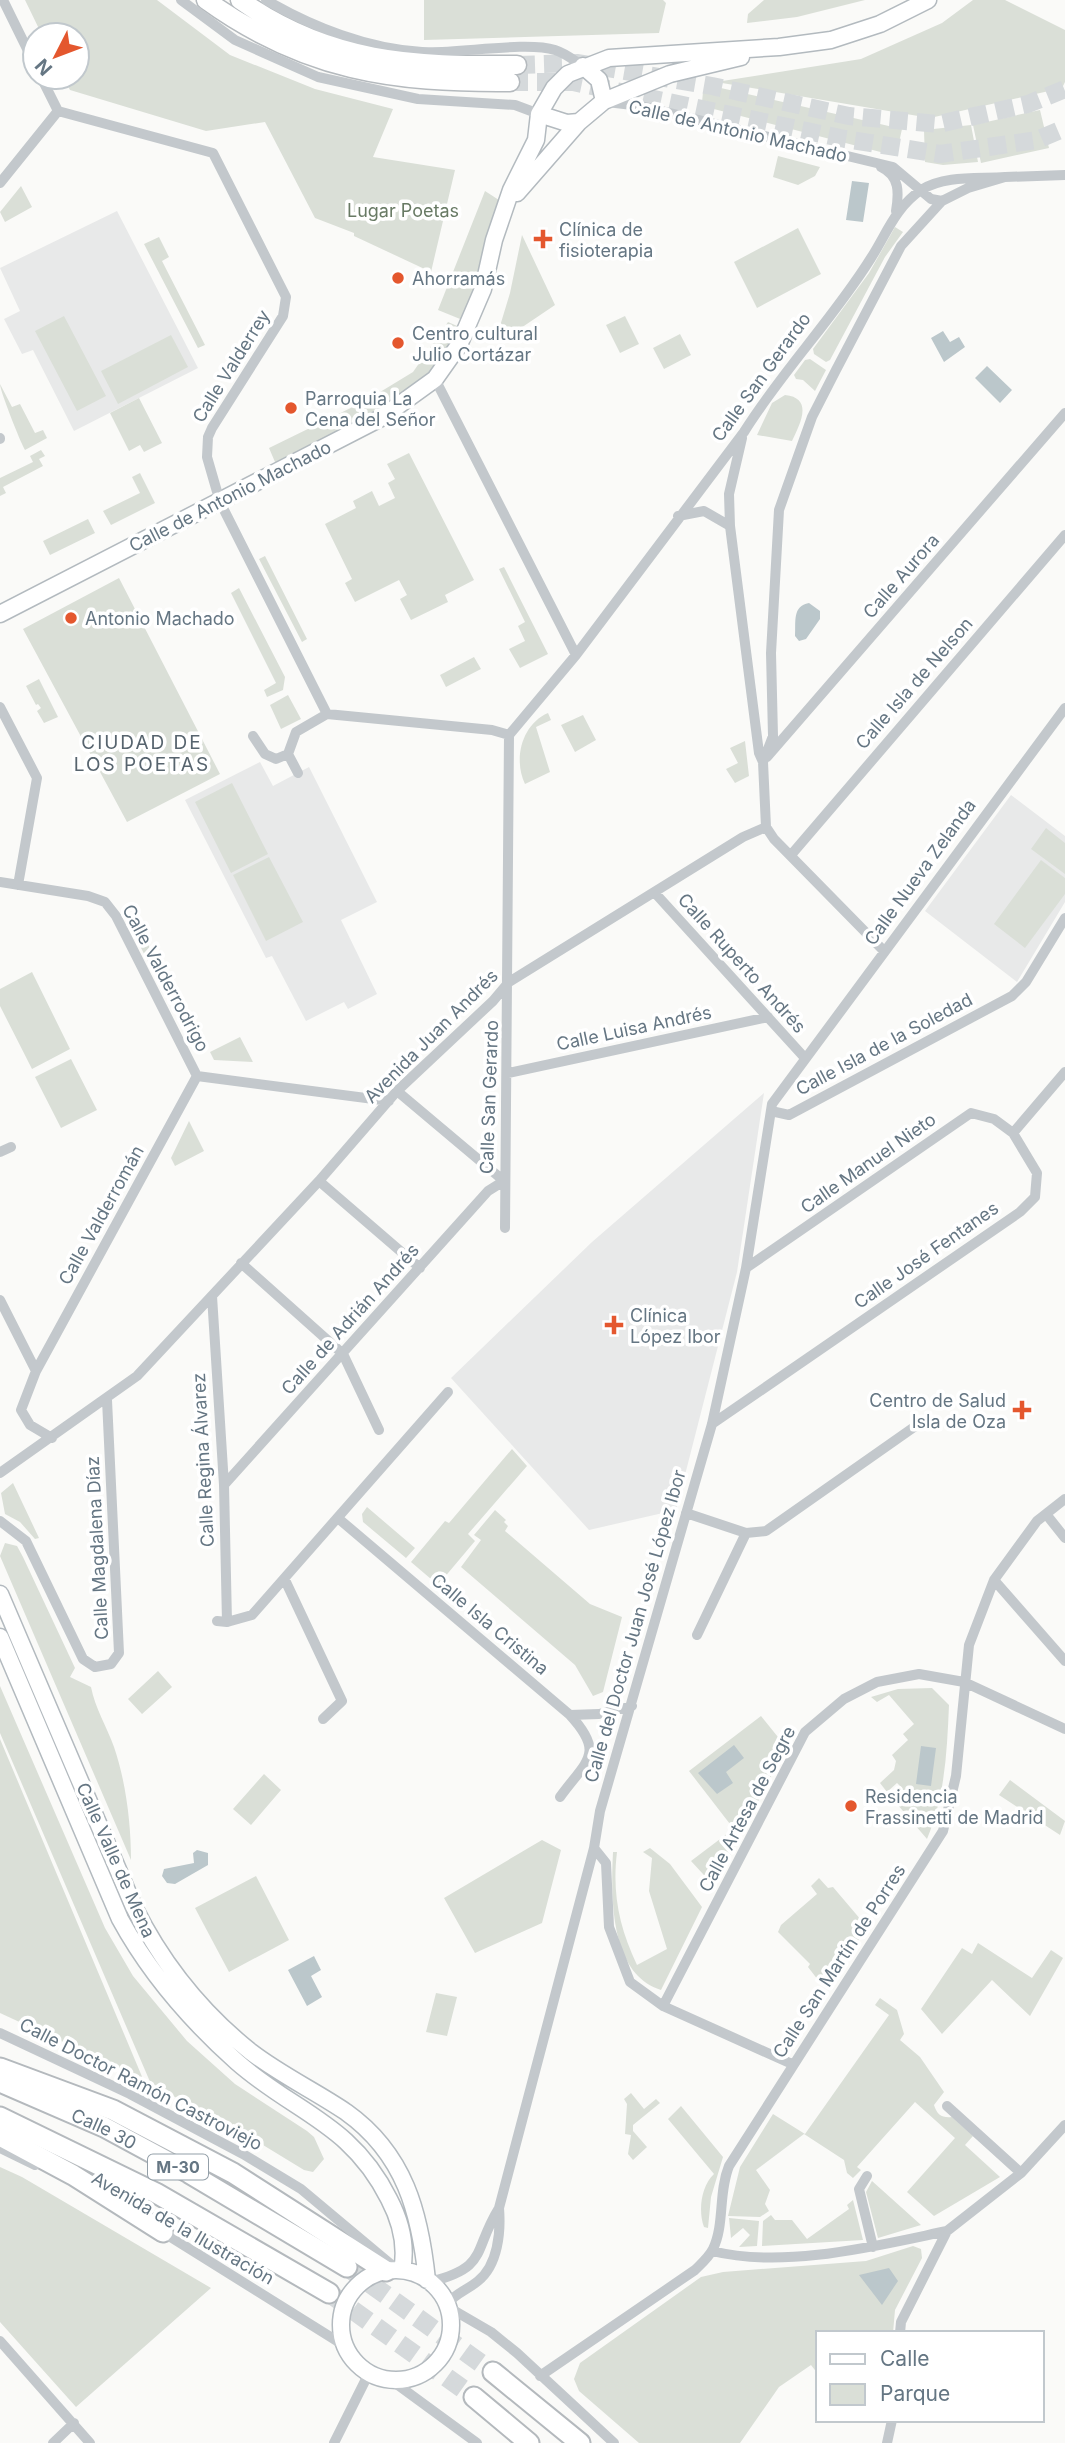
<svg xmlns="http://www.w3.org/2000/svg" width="1065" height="2443" viewBox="0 0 1065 2443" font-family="Inter,sans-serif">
<rect width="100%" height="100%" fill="#fafaf8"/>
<path fill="#e8e9e9" d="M 117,211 L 198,368 L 74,431 L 33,350 L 22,354 L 4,319 L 20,311 L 0,268 Z
M 260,762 L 273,786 L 309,767 L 377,902 L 341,920 L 377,994 L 348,1009 L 344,1002 L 306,1021 L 272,956 L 266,958 L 185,800 Z
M 1011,795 L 1065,836 L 1065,902 L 1017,982 L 925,911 Z
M 764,1093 L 737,1272 L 676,1510 L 589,1530 L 451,1378 L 592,1242 Z"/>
<path fill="#dadfd7" d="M 25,0 L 157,0 L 230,55 L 315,89 L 393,109 L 373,157 L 455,170 L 431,272 L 354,236 L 354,233 L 315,218 L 265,122 L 206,131 L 70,90 L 63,77 L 77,77 L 77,35 L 42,35 Z
M 424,0 L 663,0 L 666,3 L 659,33 L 424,40 Z
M 764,0 L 865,0 L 797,17 L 747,23 L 748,14 Z
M 973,0 L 1005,0 L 1065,30 L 1065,82 L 1062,88 L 930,118 L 716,82 L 861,59 L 942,23 Z
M 712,86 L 902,129 L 896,156 L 710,108 L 702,102 L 703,92 Z
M 1040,110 L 1049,148 L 981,163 L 973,125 Z
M 971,125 L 978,162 L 943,165 L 925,162 L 924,130 Z
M 778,156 L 820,167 L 815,176 L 798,185 L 773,177 Z
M 21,186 L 32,207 L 5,222 L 0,212 Z
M 485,191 L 502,202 L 465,321 L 438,310 Z
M 895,227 L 903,232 L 885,257 L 830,360 L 826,362 L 814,354 L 813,349 L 869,273 Z
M 798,228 L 821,274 L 757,308 L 734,262 Z
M 522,235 L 555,305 L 506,338 L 500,326 L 510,293 Z
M 159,237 L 169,257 L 162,261 L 205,345 L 198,348 L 144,244 Z
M 64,316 L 106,396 L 77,411 L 35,331 Z
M 625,316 L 639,344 L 620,353 L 606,325 Z
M 448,322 L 464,329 L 435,376 L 381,415 L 278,469 L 269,448 L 367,400 L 413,372 Z
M 680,334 L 691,355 L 664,369 L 653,348 Z
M 171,335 L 188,367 L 118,404 L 101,371 Z
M 810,359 L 826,370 L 815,391 L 803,380 L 796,379 L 794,375 L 805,360 Z
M 0,384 L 12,407 L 20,404 L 35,433 L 43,430 L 47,438 L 25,450 C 20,441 0,391 0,384 Z
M 785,395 C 814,398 800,424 792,441 L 757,435 L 772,403 Z
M 139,398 L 162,443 L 144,452 L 140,445 L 129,451 L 110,413 Z
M 41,450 L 45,456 L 39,459 L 43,466 L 3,487 L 6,493 L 0,496 L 0,478 L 33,462 L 30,456 Z
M 409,453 L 474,580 L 445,595 L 448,602 L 411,620 L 400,599 L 407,595 L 399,580 L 355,602 L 345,583 L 352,579 L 325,524 L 356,508 L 353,501 L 372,491 L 379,506 L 395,498 L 388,483 L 395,479 L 387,464 Z
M 140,473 L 155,503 L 111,525 L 103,511 L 140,493 L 132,477 Z
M 88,519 L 95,533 L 50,555 L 43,541 Z
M 265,556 L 307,639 L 302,642 L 259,559 Z
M 504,567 L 548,654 L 520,668 L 509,649 L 525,641 L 518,626 L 525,622 L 499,569 Z
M 119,578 L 220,774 L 127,822 L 23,629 Z
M 239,588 L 285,677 L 283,690 L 267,697 L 264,690 L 276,683 L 231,593 Z
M 474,657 L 481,669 L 446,687 L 440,675 Z
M 39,679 L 58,717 L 44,723 L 37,711 L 41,708 L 38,704 L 36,705 L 26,686 Z
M 288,695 L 301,719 L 281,729 L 270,705 Z
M 548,713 L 551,720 L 536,727 L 550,772 L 525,784 C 513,759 522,724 548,713 Z
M 583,715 L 596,740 L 575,752 L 561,725 Z
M 745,741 L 749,776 L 735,783 L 726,769 L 738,763 L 730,748 Z
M 232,783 L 268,854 L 231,873 L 195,802 Z
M 1046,828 L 1065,843 L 1065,874 L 1031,849 Z
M 269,857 L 303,922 L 266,941 L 233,875 Z
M 1041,860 L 1065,878 L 1065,894 L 1025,948 L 994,924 Z
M 140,928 L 175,999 L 169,1003 L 133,932 Z
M 32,972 L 70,1049 L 32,1069 L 0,1006 L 0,989 Z
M 240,1037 L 253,1062 L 214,1060 L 210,1052 Z
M 71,1059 L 97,1110 L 61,1128 L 35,1077 Z
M 189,1121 L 204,1151 L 175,1166 L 171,1158 Z
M 512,1449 L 527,1466 L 468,1534 L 475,1541 L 438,1585 L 411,1562 L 445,1521 L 449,1523 Z
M 13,1483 L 39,1538 L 35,1539 L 20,1522 L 5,1514 L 1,1493 Z
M 367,1507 L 415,1548 L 406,1558 L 363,1522 L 362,1514 Z
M 495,1510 L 506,1520 L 504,1522 L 508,1526 L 505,1531 L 590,1604 L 622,1617 L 603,1692 L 593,1696 L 575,1665 L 461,1567 L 481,1540 L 474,1535 Z
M 5,1543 L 17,1546 L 23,1557 L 75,1668 L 70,1677 L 91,1687 C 95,1708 107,1727 114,1747 C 126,1782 131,1824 131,1860 L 0,1556 Z
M 158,1671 L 172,1687 L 142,1714 L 128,1699 Z
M 0,1686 L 105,1928 L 133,1976 L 187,2041 L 235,2084 L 307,2131 L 314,2137 L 324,2159 L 313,2172 L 304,2170 L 253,2139 L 151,2084 L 0,1733 Z
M 932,1688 L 949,1705 C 947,1752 945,1796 927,1839 L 891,1797 L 901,1787 L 897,1783 L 887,1792 L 880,1783 L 894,1770 L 896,1761 L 892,1755 L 908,1740 L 903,1734 L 914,1724 L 889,1695 L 877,1702 L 871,1697 L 898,1689 Z
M 761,1716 L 786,1747 L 740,1837 L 689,1771 Z
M 0,1739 L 143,2079 L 0,2013 Z
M 264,1774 L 281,1790 L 251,1825 L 233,1809 Z
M 1010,1780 L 1065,1821 L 1060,1835 L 999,1795 Z
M 728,1833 L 736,1844 L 714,1886 L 691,1861 Z
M 542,1840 L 561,1850 L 542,1923 L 475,1953 L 444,1898 Z
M 650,1848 L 670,1864 L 702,1907 L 661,1990 C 609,1974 611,1895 613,1852 L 617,1852 C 612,1893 619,1927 637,1965 L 667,1949 L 649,1891 L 652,1858 L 643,1852 Z
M 256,1876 L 289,1940 L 229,1972 L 195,1908 Z
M 819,1878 L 828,1888 L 833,1887 L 867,1927 L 840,1969 L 828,1980 L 818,1980 L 808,1967 L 810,1964 L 778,1932 L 781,1925 L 817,1894 L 811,1886 Z
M 978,1943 L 1032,1978 L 1051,1950 L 1063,1958 L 1030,2016 L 992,1980 L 942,2034 L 921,2009 L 962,1948 L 972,1954 Z
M 436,1993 L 457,1997 L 447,2036 L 426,2032 Z
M 880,1998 L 897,2010 L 904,2034 L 900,2040 L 920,2057 L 944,2092 L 934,2105 C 937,2115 942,2118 952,2117 L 973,2136 L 965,2145 L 1000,2177 L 934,2216 L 907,2192 L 955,2138 L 915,2102 L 857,2167 L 861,2170 L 853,2178 L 847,2173 L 844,2160 L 804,2134 L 756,2170 L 770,2190 L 765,2204 L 769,2211 L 760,2217 L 728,2216 L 740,2167 L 773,2114 L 805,2134 L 889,2015 L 875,2005 Z
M 631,2093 L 644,2109 L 656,2099 L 660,2103 L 633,2125 L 633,2131 L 647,2147 L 633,2160 L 628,2154 L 631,2135 L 625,2134 L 627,2104 L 624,2099 Z
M 681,2106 L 723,2157 L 711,2197 L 708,2228 L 704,2227 C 698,2211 701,2186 714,2174 L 668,2119 Z
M 0,2167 L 22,2177 L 211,2288 L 76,2407 L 0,2322 Z
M 872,2181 L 921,2225 L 878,2238 L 866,2192 Z
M 853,2200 L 863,2240 L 762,2246 L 763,2221 L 771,2215 L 775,2220 L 792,2220 L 807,2239 L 849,2209 L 847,2205 Z
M 729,2218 L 759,2221 L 757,2246 L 739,2247 L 750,2235 L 743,2228 L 731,2238 Z
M 913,2246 L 921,2249 L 922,2258 L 895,2310 L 893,2333 L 818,2333 L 818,2374 L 811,2365 L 779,2387 L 740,2443 L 639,2443 L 579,2391 L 574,2379 L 580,2363 L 701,2277 L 723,2272 L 866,2261 Z"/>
<path fill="#bbc7cb" d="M 852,181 L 869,183 L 863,222 L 846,220 Z
M 943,331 L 950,342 L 959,337 L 965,347 L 944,362 L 931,338 Z
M 987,366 L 1012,390 L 1000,403 L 975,378 Z
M 809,603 L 820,611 L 820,619 L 806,639 L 799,641 L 795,636 C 796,622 792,606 809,603 Z
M 734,1745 L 744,1758 L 726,1772 L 733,1783 L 717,1794 L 698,1773 Z
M 921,1746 L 936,1748 L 931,1786 L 916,1784 Z
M 197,1850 L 208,1853 L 208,1865 L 175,1884 L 167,1883 L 162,1876 L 164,1869 L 194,1863 L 193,1853 Z
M 314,1956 L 321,1970 L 311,1976 L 322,1997 L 307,2006 L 288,1970 Z
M 889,2268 L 898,2281 L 882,2305 L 859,2275 Z"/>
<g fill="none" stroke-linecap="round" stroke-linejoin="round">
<path stroke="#d5d9db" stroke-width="18" stroke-dasharray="18 9" stroke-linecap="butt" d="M 517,65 L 578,63 L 712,86 L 849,116 L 939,124 L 1028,104 L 1065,89
M 510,82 L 573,82 L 845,139 L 940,154 L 1037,140 L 1065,128"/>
<path stroke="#d5d9db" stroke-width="19" stroke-dasharray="19 10" stroke-linecap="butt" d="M 347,2267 L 493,2372
M 329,2293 L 474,2397"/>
<defs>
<path id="secondary" d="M 583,66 L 599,80 L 604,101
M 539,114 L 567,123 L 579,122
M 517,193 L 579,122 L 604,101 L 670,74 L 741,57
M 0,614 L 381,418 L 435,379 L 459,345 L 483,289 L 494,240 L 511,190 L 536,140 L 539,114 L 554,88 L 568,74 L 609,58 L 779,47 L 831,40 L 880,24 L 928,0
M 0,1594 L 134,1907 C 162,1963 202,2013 251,2052 C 281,2075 315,2091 346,2112 C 405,2154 420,2213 427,2280
M 0,1637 L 120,1919 C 150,1974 190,2020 237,2062 C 295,2113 351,2123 389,2199 C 401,2222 407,2245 402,2270
M341 2325a55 55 0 1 1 110 0a55 55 0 1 1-110 0Z"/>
<path id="primary" d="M 206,0 C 305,71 393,83 510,82
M 240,0 C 330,63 412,66 517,65"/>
<g id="highway">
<path d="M 0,2068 L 113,2110 L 233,2173 L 386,2271"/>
<path id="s1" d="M 0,2082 L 104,2127 L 189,2173 L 347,2267"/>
<path d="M 0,2117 L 156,2193 L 329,2293"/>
<path d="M 0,2136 L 73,2175 L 163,2232"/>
<path d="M 493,2372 L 580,2443"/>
<path d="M 474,2397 L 529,2443"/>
</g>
</defs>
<use href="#secondary" stroke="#b3babf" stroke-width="19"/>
<use href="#primary" stroke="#b5babe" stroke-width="21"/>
<use href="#highway" stroke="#b4b9bd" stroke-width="23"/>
<path stroke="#c3c8cc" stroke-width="10" d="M 3,0 L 35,65
M 181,0 L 235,40 L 318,77 L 418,99 L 515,105 L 539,114
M 266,0 C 312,27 368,49 422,52 C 457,54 526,41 555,50 C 565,53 575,61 583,66
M 41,77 L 58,111
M 607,102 L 641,106 L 893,167 L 931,199 L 942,201
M 58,111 L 213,153 L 286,297 L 283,316 L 212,428 L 208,437 L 207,457 L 220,502 L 327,714 L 492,730 L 509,735
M 881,167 C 900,176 899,193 896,211
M 0,183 L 58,111
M 435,379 L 576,655
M 0,438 L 0,439
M 742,438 L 729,494 L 730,526 L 759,753 L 763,762 L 766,827 L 774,839 L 884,951
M 678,516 L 704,511 L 730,526
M 0,707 L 37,778 L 18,885
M 253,736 L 265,754 L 276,759 L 288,754 L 296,732 L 327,714
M 288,754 L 298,773
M 767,757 L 1065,413
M 763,762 L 773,736 L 771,653 L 779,510 L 812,417 L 836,370 L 901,246 L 942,201 L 968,188 L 1005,177 L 1065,175
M 791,855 L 1065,535
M 0,882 L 88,896 L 105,902 L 116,916 L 197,1076
M 655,893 L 804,1057
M 508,1073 L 768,1017
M 197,1076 L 389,1101
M 397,1091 L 504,1181
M 771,1111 L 789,1115 L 1012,996 L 1026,982 L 1065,918
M 1013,1133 L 1065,1072
M 0,1152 L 11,1147
M 319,1181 L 420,1268
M 505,1228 L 509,735 L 576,655 L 744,432 C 782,371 833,319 871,258 C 887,233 895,208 921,190 C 945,175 978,179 1005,177
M 241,1263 L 343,1354 L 379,1430
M 212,1296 L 224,1485 L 227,1622
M 0,1300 L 36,1371
M 712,1424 L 1020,1212 L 1035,1197 L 1037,1173 L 1013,1133 L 994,1119 L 971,1113 L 746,1268
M 52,1438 L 30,1425 L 21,1410 L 36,1371 L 197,1076
M 0,1473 L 137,1376 L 319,1181 L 397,1091 L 493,1001 L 509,982 L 743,837 L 766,827
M 224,1485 L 488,1191 L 504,1181
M 686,1513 L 746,1533 L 766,1531 L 917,1425
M 1046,1514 L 1065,1538
M 339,1519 L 570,1715 C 606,1754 586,1761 560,1797
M 0,1521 L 26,1541 L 83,1659 L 95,1667 L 111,1664 L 119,1653 L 107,1400
M 285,1580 L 342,1701 L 323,1719
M 994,1580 L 1065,1661
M 217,1621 L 227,1622 L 252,1615 L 448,1392
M 697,1635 L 746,1533
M 570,1715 L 599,1714 L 632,1706
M 594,1848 L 606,1863 L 609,1927 L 630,1982 L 663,2006 L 792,2064
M 663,2006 L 805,1732 L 844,1699 L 877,1682 L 919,1674 L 964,1682 L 1065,1729
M 0,2033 L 130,2094 L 243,2154 L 301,2189 L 393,2266
M 947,2106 L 1021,2173
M 0,2148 L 35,2165
M 867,2176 L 859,2189 L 873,2247
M 161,2231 L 345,2346
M 712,2251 C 784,2269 875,2246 947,2231
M 430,2282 C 489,2267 472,2252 499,2208 L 594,1848 L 600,1811 L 712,1424 L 746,1268 L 772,1104 L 1065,708
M 447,2304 C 456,2293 467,2290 478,2281 C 498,2265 501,2232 499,2208
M 448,2307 L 491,2332 L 517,2353 L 614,2443
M 900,2333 L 901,2322 L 947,2231 L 1021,2173 L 1065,2125
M 0,2341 L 90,2443
M 540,2376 L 695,2270 C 701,2264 709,2257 713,2249 C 725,2224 718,2193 729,2166 L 943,1831 L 956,1776 L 969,1645 L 994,1580 L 1037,1521 L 1065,1499
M 391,2380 L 477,2443
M 53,2443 L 74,2423
M 334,2443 L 369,2373
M 887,2443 L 892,2420"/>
<use href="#secondary" stroke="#fff" stroke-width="16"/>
<use href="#primary" stroke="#fff" stroke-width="18"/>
<use href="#highway" stroke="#fff" stroke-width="19"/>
</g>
<g fill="#e4572e" stroke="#fff" stroke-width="2.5">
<path d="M539.5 228.5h7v7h7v7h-7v7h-7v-7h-7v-7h7z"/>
<circle cx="398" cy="278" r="7"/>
<circle cx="398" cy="343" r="7"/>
<circle cx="291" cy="408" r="7"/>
<circle cx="71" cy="618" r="7"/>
<path d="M610.5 1314.5h7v7h7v7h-7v7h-7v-7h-7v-7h7z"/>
<path d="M1018.5 1399.5h7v7h7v7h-7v7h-7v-7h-7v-7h7z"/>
<circle cx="851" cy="1806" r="7"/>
</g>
<g text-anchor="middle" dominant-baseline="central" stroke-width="7" stroke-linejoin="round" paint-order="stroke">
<rect fill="#fff" stroke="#939fa8" stroke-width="2" x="148" y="2154.5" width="60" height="25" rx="5"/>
<g font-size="16" font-weight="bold" fill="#657683">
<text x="178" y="2167">M-30</text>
</g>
<g font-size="18" fill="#657683" stroke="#fff">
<text transform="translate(738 131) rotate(13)">Calle de Antonio Machado</text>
<text transform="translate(231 366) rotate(-58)">Calle Valderrey</text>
<text transform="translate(761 377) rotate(-54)">Calle San Gerardo</text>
<text transform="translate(230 496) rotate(-27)">Calle de Antonio Machado</text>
<text transform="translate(901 576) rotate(-49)">Calle Aurora</text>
<text transform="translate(914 683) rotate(-49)">Calle Isla de Nelson</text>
<text transform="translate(920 872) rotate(-54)">Calle Nueva Zelanda</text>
<text transform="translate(742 963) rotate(48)">Calle Ruperto Andrés</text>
<text transform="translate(166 978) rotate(62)">Calle Valderrodrigo</text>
<text transform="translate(634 1028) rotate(-12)">Calle Luisa Andrés</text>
<text transform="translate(431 1036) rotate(-45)">Avenida Juan Andrés</text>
<text transform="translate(884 1044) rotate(-28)">Calle Isla de la Soledad</text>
<text transform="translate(489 1097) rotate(-88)">Calle San Gerardo</text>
<text transform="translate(868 1163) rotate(-35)">Calle Manuel Nieto</text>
<text transform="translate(101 1215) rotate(-61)">Calle Valderromán</text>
<text transform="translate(926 1255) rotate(-35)">Calle José Fentanes</text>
<text transform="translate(350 1319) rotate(-48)">Calle de Adrián Andrés</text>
<text transform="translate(203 1460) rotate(-93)">Calle Regina Álvarez</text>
<text transform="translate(97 1548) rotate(-93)">Calle Magdalena Díaz</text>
<text transform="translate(490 1624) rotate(40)">Calle Isla Cristina</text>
<text transform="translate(635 1626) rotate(-74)">Calle del Doctor Juan José López Ibor</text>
<text transform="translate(747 1809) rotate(-62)">Calle Artesa de Segre</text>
<text transform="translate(116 1860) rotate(66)">Calle Valle de Mena</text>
<text transform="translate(839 1961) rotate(-57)">Calle San Martín de Porres</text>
<text transform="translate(141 2084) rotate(27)">Calle Doctor Ramón Castroviejo</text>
<text stroke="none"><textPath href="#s1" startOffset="114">Calle 30</textPath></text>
<text transform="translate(183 2228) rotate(30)">Avenida de la Ilustración</text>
</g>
<g font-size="18" fill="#687a64" stroke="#fff">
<text x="403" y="210">Lugar Poetas</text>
</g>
<g font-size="18" fill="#657683" stroke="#fff" text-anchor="start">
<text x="559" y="229">Clínica de<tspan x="559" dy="21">fisioterapia</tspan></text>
<text x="412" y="278">Ahorramás</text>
<text x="412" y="333">Centro cultural<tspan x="412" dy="21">Julio Cortázar</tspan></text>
<text x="305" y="398">Parroquia La<tspan x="305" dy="21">Cena del Señor</tspan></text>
<text x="85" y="618">Antonio Machado</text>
<text x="630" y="1315">Clínica<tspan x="630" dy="21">López Ibor</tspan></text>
<text x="1006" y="1400" text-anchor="end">Centro de Salud<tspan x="1006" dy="21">Isla de Oza</tspan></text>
<text x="865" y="1796">Residencia<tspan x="865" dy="21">Frassinetti de Madrid</tspan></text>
</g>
<g font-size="19" letter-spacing="2" fill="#57646e" stroke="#fff">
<text x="142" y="742">CIUDAD DE<tspan x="142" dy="22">LOS POETAS</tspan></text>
</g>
</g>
<rect x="816" y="2331" width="228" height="91" fill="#ffffff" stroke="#c1c8cd" stroke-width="2"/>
<rect x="830" y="2354" width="35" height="10" fill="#ffffff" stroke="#c1c8cd" stroke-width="2"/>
<text x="880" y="2366" font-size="21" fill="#657683">Calle</text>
<rect x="830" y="2384" width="35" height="21" fill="#dadfd7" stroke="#c1c8cd" stroke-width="2"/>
<text x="880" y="2401" font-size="21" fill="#657683">Parque</text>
<g transform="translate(56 56) rotate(228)"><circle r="33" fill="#ffffff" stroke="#c1c8cd" stroke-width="2"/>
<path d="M0-5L12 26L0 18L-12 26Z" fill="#e4572e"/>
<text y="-10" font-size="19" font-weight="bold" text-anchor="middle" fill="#657683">N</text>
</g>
</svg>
